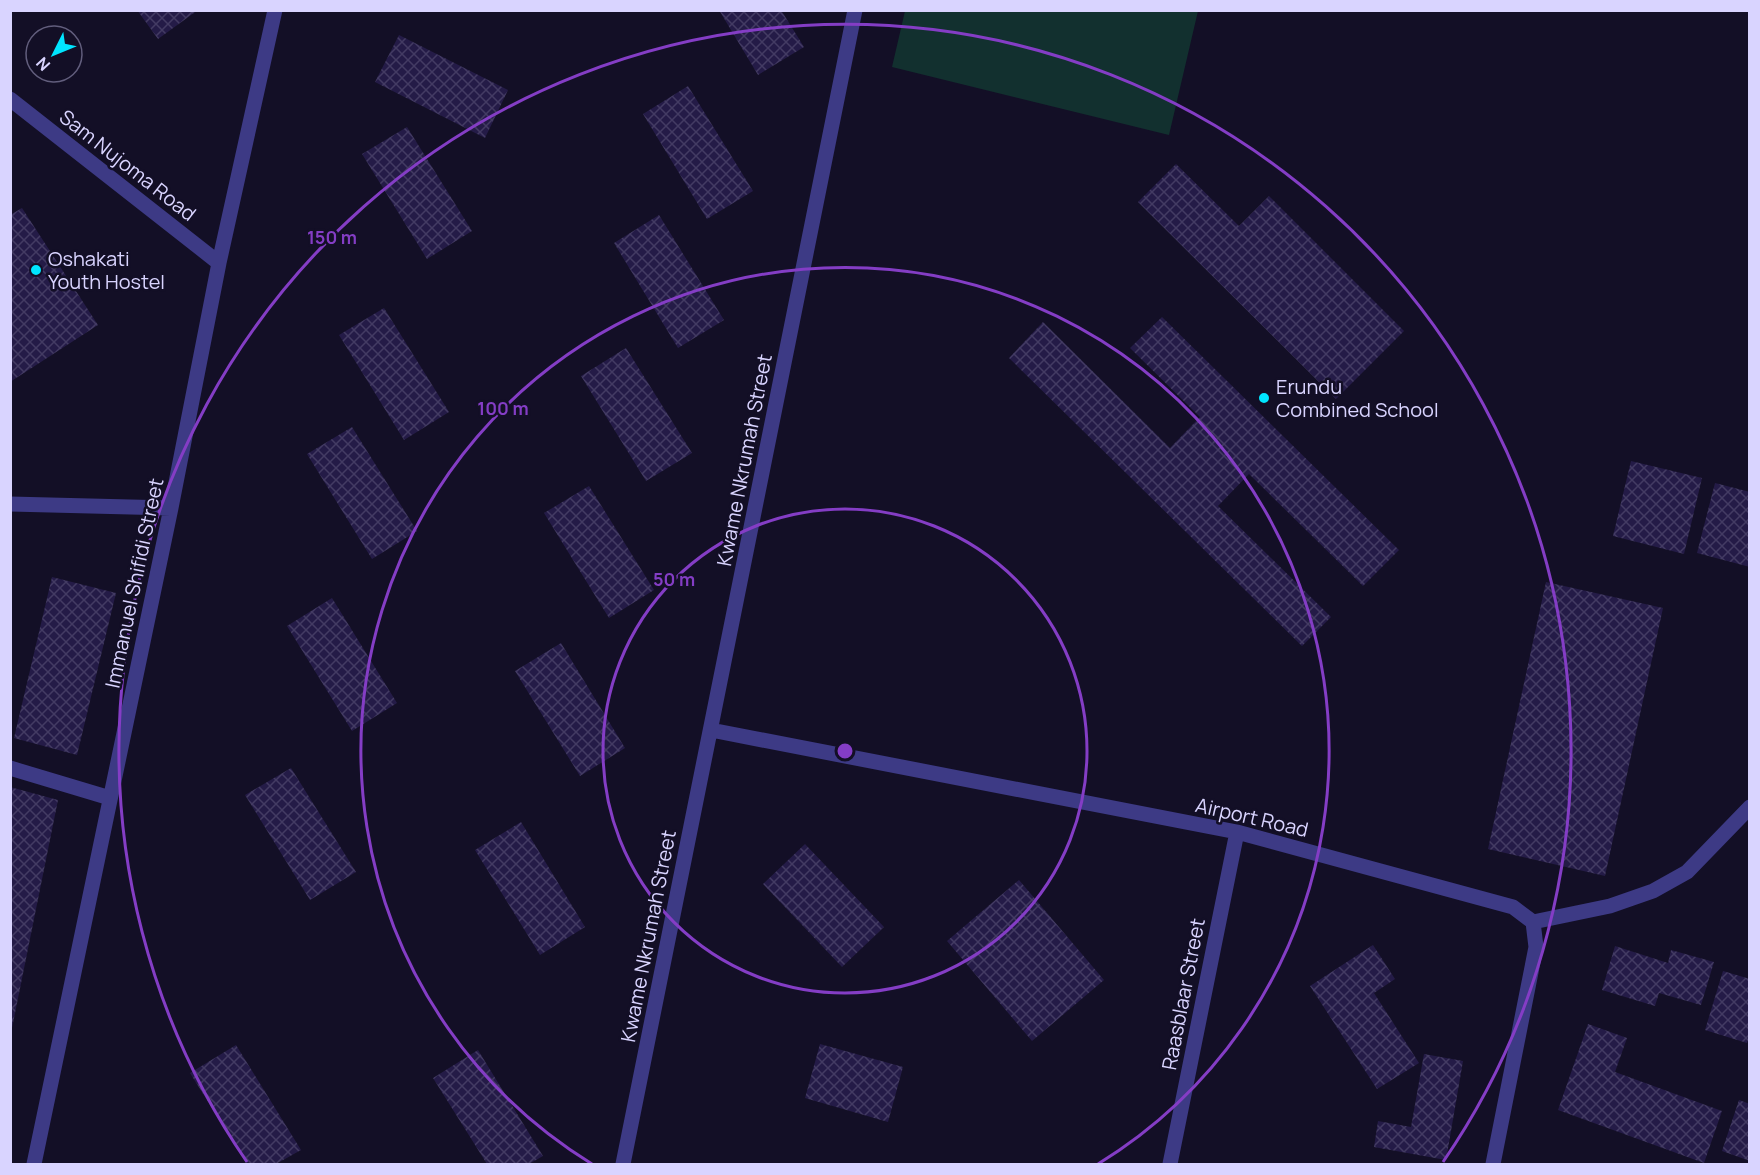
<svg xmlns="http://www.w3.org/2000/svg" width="1760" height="1175" viewBox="0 0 1760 1175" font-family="Manrope,sans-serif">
<defs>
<pattern id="building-cross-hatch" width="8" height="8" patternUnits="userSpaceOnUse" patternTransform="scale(1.5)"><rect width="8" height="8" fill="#241b47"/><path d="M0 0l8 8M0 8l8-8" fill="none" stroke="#433b63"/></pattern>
</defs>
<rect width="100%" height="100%" fill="#130f26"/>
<path fill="#12302f" d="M 905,11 L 905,10 L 1198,11 L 1169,135 L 892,67 Z"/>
<path fill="url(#building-cross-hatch)" d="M 137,10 L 198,10 L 158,39 Z
M 719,10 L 781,10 L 804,47 L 758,75 Z
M 399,35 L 508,90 L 485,138 L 375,82 Z
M 688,86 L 753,191 L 707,219 L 643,114 Z
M 407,127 L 472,231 L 427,259 L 362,154 Z
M 1176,164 L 1239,226 L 1269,196 L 1404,331 L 1336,399 L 1138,202 Z
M 22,208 L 98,325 L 10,382 L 10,215 Z
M 659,215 L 724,320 L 678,348 L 614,243 Z
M 384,308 L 449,412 L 404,440 L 339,335 Z
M 1162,317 L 1399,550 L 1363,586 L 1249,474 L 1218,506 L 1331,617 L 1302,646 L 1009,358 L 1043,322 L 1170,448 L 1200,417 L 1130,348 Z
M 626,348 L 692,453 L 646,481 L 581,376 Z
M 352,427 L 417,531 L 372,559 L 307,454 Z
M 1631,461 L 1702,478 L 1684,554 L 1613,536 Z
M 1715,483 L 1750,492 L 1750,567 L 1697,553 Z
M 589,486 L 654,590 L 609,618 L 544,513 Z
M 52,577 L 116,593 L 77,755 L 14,738 Z
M 1546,582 L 1663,608 L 1605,876 L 1488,849 Z
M 332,598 L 397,703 L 352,731 L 287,626 Z
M 561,643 L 625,748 L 580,776 L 515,671 Z
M 291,768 L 356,872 L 310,900 L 245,795 Z
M 10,787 L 58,800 L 12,1028 L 10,1028 Z
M 521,822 L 585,927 L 540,955 L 475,850 Z
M 805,844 L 884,927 L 842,967 L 763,884 Z
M 1019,880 L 1104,980 L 1032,1041 L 947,941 Z
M 1373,945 L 1395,979 L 1374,993 L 1419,1063 L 1377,1089 L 1310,986 Z
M 1615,946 L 1668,963 L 1671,950 L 1714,962 L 1701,1005 L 1659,993 L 1655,1006 L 1602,990 Z
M 1723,971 L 1750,979 L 1750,1035 L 1747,1043 L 1705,1030 Z
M 1588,1024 L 1627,1038 L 1615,1072 L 1722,1111 L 1704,1163 L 1558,1110 Z
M 820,1044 L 903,1067 L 888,1122 L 805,1098 Z
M 236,1045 L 301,1150 L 276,1164 L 247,1164 L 190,1073 Z
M 478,1050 L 543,1156 L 529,1164 L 487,1164 L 433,1078 Z
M 1424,1054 L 1463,1061 L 1446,1160 L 1374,1147 L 1378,1121 L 1411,1127 Z
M 1739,1100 L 1750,1104 L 1750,1161 L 1722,1151 Z"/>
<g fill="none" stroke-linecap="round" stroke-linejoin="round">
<path stroke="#3d3a85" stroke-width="15" d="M 10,99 L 219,263
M 10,504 L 171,508
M 711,730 L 1237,832 L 1513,907 L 1533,922 L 1536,947 L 1493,1164
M 10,768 L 110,798
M 1533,922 L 1610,906 L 1653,891 L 1687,872 L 1750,807
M 34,1164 L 171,508 L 219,263 L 275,10
M 623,1164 L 855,10
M 1170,1164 L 1237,832"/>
</g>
<g fill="none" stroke="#843dc5" stroke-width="3">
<circle cx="845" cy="751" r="242"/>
<path d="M592 1164A484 484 0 1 1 1098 1164"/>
<path d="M247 1162A726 726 0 1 1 1443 1162"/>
</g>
<g fill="#00e5ff" stroke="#130f26" stroke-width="2">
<circle cx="36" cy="270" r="6"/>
<circle cx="1264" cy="398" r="6"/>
</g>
<g text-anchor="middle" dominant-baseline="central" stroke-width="5" stroke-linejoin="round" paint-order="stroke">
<g font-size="20" fill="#d9d4ff" stroke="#130f26">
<text transform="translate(128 165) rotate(38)">Sam Nujoma Road</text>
<text transform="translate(744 460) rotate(-79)">Kwame Nkrumah Street</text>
<text transform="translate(134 583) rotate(-78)">Immanuel Shifidi Street</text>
<text transform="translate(1252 817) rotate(13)">Airport Road</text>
<text transform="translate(648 936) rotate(-79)">Kwame Nkrumah Street</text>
<text transform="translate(1183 994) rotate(-79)">Raasblaar Street</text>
</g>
<g font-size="20" fill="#d9d4ff" stroke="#130f26" text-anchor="start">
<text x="48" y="258">Oshakati<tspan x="48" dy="23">Youth Hostel</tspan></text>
<text x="1276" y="386">Erundu<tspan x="1276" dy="23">Combined School</tspan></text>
</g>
</g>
<circle cx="845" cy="751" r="9" fill="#843dc5" stroke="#130f26" stroke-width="3"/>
<g font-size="18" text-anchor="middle" font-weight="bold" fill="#843dc5" stroke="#130f26" stroke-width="5" stroke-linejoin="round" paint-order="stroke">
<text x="332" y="244">150 m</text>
<text x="503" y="415">100 m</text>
<text x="674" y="586">50 m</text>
</g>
<rect width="1760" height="1175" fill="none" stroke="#d9d4ff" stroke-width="24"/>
<g transform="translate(54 54) rotate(227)"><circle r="28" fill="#130f26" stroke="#625e7d" stroke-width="1.5"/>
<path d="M0-4.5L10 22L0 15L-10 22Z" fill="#00e5ff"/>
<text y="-9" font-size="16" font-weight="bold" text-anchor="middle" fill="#d9d4ff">N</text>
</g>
</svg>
